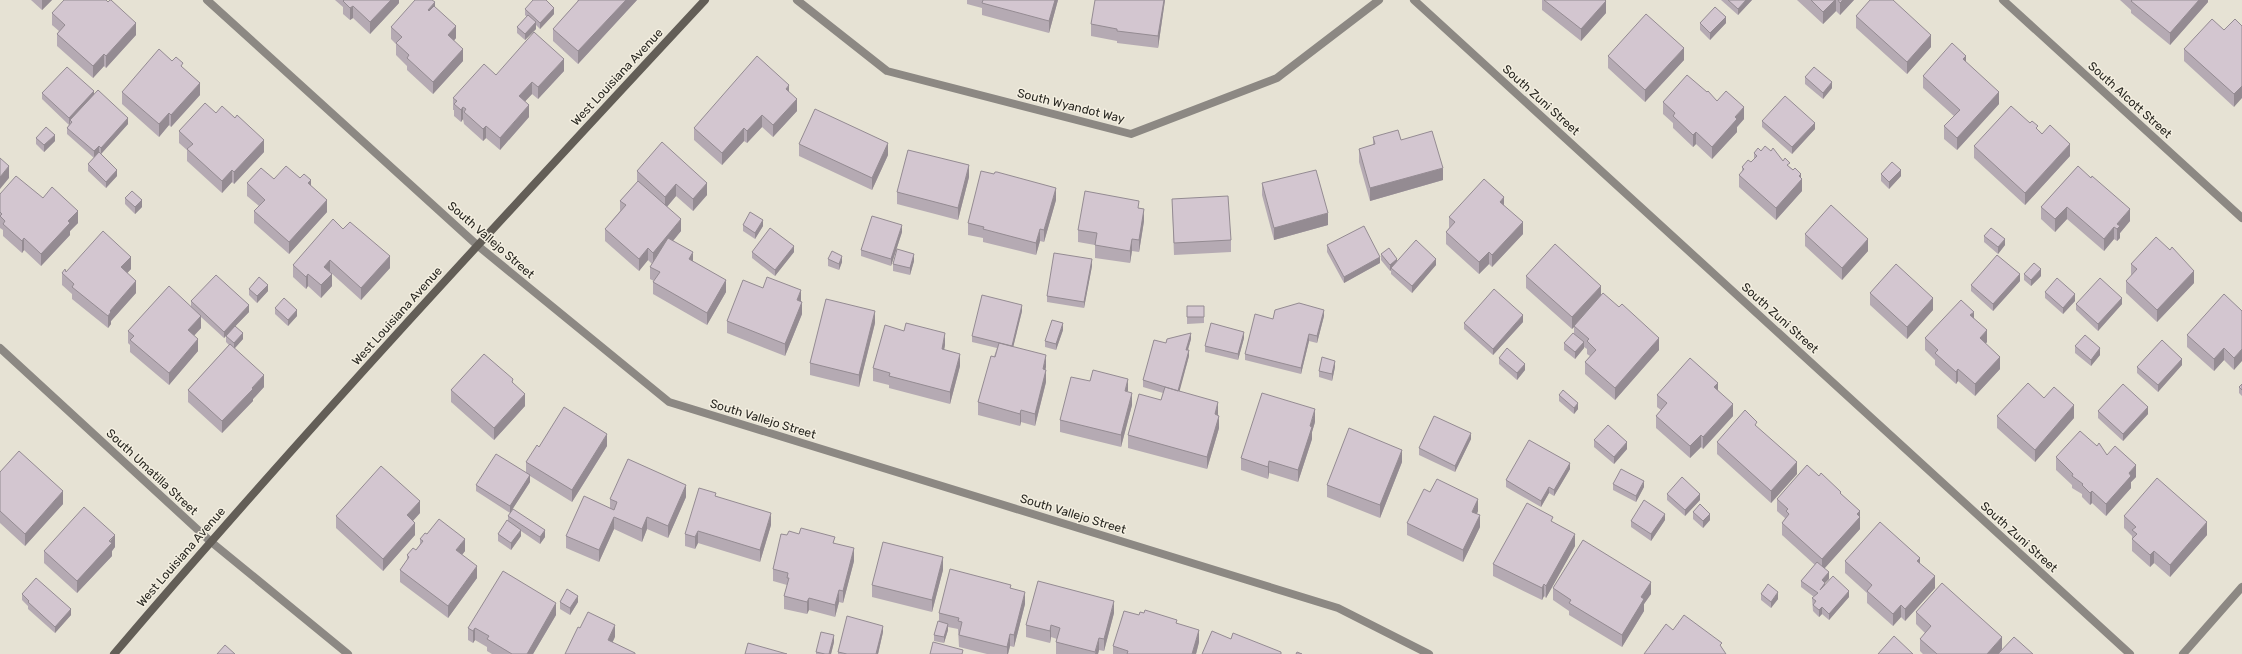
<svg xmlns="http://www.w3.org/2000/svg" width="2242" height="654" viewBox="0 0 2242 654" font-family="Rubik,sans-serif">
<rect width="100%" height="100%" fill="#e6e2d4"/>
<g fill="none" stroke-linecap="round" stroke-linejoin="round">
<path stroke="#8c8883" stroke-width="8" d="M 207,0 L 477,245 L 669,402 L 1338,608 L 1429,654
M 797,0 L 887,71 L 1131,134 L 1277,78 L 1379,0
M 1414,0 L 2130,654
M 2003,0 L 2242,218
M 0,348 L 210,541 L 348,654
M 2183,654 L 2242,587"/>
<path stroke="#635e57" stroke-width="8" d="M 114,654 C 305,430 505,215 705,0"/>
</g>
<path fill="#b5aab3" d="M 31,0 L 52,0 L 42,10 Z
M 335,0 L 399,0 L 399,3 L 370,34 L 353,18 L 350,20 L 343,14 L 343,7 Z
M 577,0 L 637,0 L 578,64 L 553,41 L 553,29 L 578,1 Z
M 967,0 L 1058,0 L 1049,33 L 982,15 L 982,8 L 967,4 Z
M 1165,0 L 1158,48 L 1117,43 L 1117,41 L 1091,36 L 1091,24 Z
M 1542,0 L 1605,0 L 1606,13 L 1581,41 L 1542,10 Z
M 1721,0 L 1752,0 L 1738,15 Z
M 1797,0 L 1854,0 L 1840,15 L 1836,11 L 1823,24 Z
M 2120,0 L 2208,0 L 2208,2 L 2170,45 L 2131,13 L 2131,10 Z
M 435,7 L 456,38 L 454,41 L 463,61 L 433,94 L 407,70 L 407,66 L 396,55 L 396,44 L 391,39 L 391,27 Z
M 525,9 L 554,14 L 540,29 L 536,25 L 536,29 L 525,40 L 517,33 L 517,27 L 527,17 L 525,15 Z
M 52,13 L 136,35 L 106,68 L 104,66 L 93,78 L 57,46 L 57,34 L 59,31 L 52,25 Z
M 1856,16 L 1931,47 L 1907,74 L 1856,28 Z
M 2235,19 L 2234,107 L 2184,61 L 2184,49 L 2224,30 Z
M 1700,23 L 1726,23 L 1710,40 L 1700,30 Z
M 1608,56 L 1684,60 L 1645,102 L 1608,68 Z
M 172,61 L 183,68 L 200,95 L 171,127 L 169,125 L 159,137 L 122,104 L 122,92 Z
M 1966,62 L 1999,104 L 1957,150 L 1944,139 L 1944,126 L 1954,116 L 1923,88 L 1923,76 Z
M 564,71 L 538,99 L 532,94 L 525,101 L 529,117 L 500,150 L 486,138 L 483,141 L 464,124 L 463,119 L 461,122 L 454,116 L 454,110 L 453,110 L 453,98 L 496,75 Z
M 1805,77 L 1832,88 L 1823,99 L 1805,84 Z
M 789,92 L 797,111 L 773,137 L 762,127 L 747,143 L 744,141 L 722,165 L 694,140 L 694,128 Z
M 42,93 L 94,95 L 128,124 L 101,154 L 94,158 L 67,134 L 67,128 L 70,123 L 69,125 L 42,99 Z
M 1717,101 L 1744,119 L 1737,127 L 1737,132 L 1712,159 L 1696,144 L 1693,147 L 1673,128 L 1673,123 L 1663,114 L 1663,102 Z
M 216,113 L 264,152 L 234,184 L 232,182 L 222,193 L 187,161 L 187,150 L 179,143 L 179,131 Z
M 1762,121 L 1815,129 L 1792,154 L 1762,127 Z
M 2038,130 L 2070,156 L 2025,205 L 1974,158 L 1974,146 Z
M 1373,137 L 1401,140 L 1443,180 L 1370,201 L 1359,162 L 1359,149 L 1373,145 Z
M 36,138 L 55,141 L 44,152 L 36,144 Z
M 799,144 L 888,155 L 872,190 L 799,156 Z
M 1761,151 L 1783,161 L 1801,178 L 1802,191 L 1776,220 L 1739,187 L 1739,175 L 1742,172 L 1742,167 L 1751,162 L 1754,159 L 1754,153 Z
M 88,164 L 117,176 L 106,188 L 88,171 Z
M 2078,166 L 2130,221 L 2120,233 L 2120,238 L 2117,241 L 2114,239 L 2104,251 L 2067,219 L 2055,232 L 2041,219 L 2041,207 Z
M 637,171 L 707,195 L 693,211 L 676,196 L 667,207 L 681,231 L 673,241 L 693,261 L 726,292 L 707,325 L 653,294 L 653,282 L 654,281 L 650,279 L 650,267 L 652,264 L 648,260 L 639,271 L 605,241 L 605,229 L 620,211 L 620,201 L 637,183 Z
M 1881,174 L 1901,176 L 1889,189 L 1881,181 Z
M 969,177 L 958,220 L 897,204 L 897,192 Z
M 300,178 L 311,186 L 327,212 L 289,254 L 254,223 L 254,211 L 259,206 L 247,196 L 247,183 L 274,179 Z
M 1262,183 L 1328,225 L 1274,240 L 1262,195 Z
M 0,194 L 43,198 L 78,223 L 70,231 L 70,235 L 41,266 L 24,250 L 22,253 L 3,236 L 3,230 L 0,228 Z
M 125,198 L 142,207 L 135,214 L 125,204 Z
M 1172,199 L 1231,240 L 1231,252 L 1174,255 Z
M 1056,200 L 1044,242 L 1040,241 L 1036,255 L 983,242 L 983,238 L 968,235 L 968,223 Z
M 1504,205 L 1523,234 L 1492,267 L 1489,264 L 1479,274 L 1446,244 L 1446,232 L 1449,228 L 1449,217 Z
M 1139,208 L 1144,221 L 1139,252 L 1132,251 L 1130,263 L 1095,258 L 1095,245 L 1078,242 L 1078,230 Z
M 743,225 L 763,226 L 755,239 L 743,231 Z
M 343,229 L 390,268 L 361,300 L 330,272 L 332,286 L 321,298 L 308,286 L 306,289 L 293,277 L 293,265 Z
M 902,232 L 891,266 L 861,256 L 861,250 Z
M 1805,234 L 1868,251 L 1842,280 L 1805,246 Z
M 1984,236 L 2005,245 L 1998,254 L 1984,242 Z
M 1327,245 L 1380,263 L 1344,283 L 1327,252 Z
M 752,252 L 794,252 L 775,276 L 752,258 Z
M 1381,254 L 1397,261 L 1436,265 L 1412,293 L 1391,274 L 1391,270 L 1390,271 L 1381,260 Z
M 828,259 L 842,262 L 839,270 L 828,266 Z
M 914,261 L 910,275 L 893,271 L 893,264 Z
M 2131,264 L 2194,283 L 2157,322 L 2126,293 L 2126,281 L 2131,276 Z
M 1092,266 L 1084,308 L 1047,302 L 1047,296 Z
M 131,269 L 127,273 L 136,293 L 111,321 L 111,324 L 108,328 L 72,299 L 72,294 L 62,285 L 62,273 L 66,272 Z
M 2024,274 L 2041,276 L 2031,286 L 2024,280 Z
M 1526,276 L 1601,296 L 1659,350 L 1615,400 L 1585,374 L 1585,362 L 1590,356 L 1587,354 L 1587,349 L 1584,347 L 1584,348 L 1575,359 L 1564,350 L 1564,343 L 1574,334 L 1574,327 L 1572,329 L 1526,288 Z
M 2020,281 L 1993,311 L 1971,291 L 1971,285 Z
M 249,289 L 268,291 L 257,303 L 249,295 Z
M 2045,292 L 2075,301 L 2063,314 L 2045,298 Z
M 1870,293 L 1933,310 L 1907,339 L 1870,305 Z
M 191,301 L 249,312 L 235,326 L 243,339 L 234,349 L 264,387 L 253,399 L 253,401 L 222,433 L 188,402 L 188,390 L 229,345 L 226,342 L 226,336 L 224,338 L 201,317 L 201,328 L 194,336 L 198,351 L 169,385 L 130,352 L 130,345 L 128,343 L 128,331 L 191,306 Z
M 801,302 L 802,314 L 785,356 L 727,333 L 727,321 Z
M 2076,304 L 2122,304 L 2098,331 L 2076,310 Z
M 1187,306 L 1204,306 L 1204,323 L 1187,324 Z
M 275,308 L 297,316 L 288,326 L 275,314 Z
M 1022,311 L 1013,347 L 1046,367 L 1045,370 L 1046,382 L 1035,426 L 1021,422 L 1020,426 L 978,415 L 978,402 L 997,348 L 972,342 L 972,336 Z
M 2242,311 L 2234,370 L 2224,360 L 2214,371 L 2187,347 L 2187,335 Z
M 1324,316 L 1317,343 L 1309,341 L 1301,374 L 1245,360 L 1245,354 L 1273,319 Z
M 1974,318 L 1987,342 L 1985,344 L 2000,369 L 1975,396 L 1958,381 L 1956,384 L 1935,365 L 1935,360 L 1925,350 L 1925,338 Z
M 1523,322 L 1493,355 L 1464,329 L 1464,323 Z
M 875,323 L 859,387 L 810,375 L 810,363 Z
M 1063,330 L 1056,350 L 1045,347 L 1045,341 Z
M 1244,338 L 1238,360 L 1205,352 L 1205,346 Z
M 1191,339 L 1188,350 L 1189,356 L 1179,391 L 1218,414 L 1219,428 L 1207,469 L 1128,448 L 1128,435 L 1161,400 L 1163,393 L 1143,387 L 1143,380 L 1166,343 Z
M 945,345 L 944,349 L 960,366 L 950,404 L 889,388 L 889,385 L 873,381 L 873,368 Z
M 2075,346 L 2100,355 L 2091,366 L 2075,353 Z
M 1499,358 L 1525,370 L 1517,380 L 1499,364 Z
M 2182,365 L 2158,392 L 2137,373 L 2137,367 Z
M 1335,367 L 1332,381 L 1319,377 L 1319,371 Z
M 513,383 L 525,406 L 494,440 L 451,402 L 451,390 Z
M 2242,384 L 2242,396 L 2239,393 L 2239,387 Z
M 1718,390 L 1733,416 L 1703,449 L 1701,447 L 1690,458 L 1656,428 L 1656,416 L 1661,410 L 1657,407 L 1657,395 Z
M 1128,392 L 1132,405 L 1121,447 L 1060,432 L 1060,420 Z
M 1559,395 L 1578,409 L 1574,414 L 1559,401 Z
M 2044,398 L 2074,418 L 2035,462 L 1997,428 L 1997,416 Z
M 2098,411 L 2148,414 L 2123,441 L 2098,418 Z
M 1315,422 L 1312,432 L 1312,439 L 1298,482 L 1269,473 L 1268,479 L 1241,470 L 1241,458 Z
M 1757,427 L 1797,474 L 1771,503 L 1717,454 L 1717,442 Z
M 1471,439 L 1455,472 L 1419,455 L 1419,448 Z
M 1594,440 L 1627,449 L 1614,464 L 1594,447 Z
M 607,446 L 572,502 L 530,476 L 530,482 L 510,513 L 476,491 L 476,485 L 526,473 L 526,462 L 539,447 Z
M 2107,455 L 2136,477 L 2131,482 L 2131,488 L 2106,516 L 2092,503 L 2090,505 L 2082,497 L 2082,494 L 2072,488 L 2072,485 L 2056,470 L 2056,457 Z
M 1402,462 L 1380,518 L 1327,497 L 1327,485 Z
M 1570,469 L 1554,496 L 1549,493 L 1541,507 L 1506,487 L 1506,480 Z
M 0,472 L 63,504 L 25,546 L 0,523 Z
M 1819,476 L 1841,494 L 1860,511 L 1860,529 L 1824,569 L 1829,579 L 1825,583 L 1825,585 L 1849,597 L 1829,620 L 1822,614 L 1819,617 L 1813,611 L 1812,598 L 1814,597 L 1801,587 L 1801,581 L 1815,565 L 1782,535 L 1782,523 L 1785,518 L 1777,511 L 1777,499 Z
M 1613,484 L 1644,487 L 1636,502 L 1613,490 Z
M 1667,494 L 1700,500 L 1685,516 L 1667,500 Z
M 716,496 L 771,525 L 760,562 L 698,543 L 695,549 L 685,546 L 685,534 Z
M 686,497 L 668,538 L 647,529 L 642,542 L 614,529 L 599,562 L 566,548 L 566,536 L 610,508 L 610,499 Z
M 1478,511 L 1477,514 L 1480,527 L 1463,562 L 1407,535 L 1407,523 Z
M 1693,512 L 1710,520 L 1703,528 L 1693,519 Z
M 420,513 L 413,521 L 415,535 L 383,571 L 336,528 L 336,516 Z
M 508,516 L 545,537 L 540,544 L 521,531 L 521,536 L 511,550 L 498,541 L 498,534 L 508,521 Z
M 2124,516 L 2207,535 L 2170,577 L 2154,563 L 2150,567 L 2132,551 L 2132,536 L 2124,528 Z
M 1665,520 L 1651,541 L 1631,527 L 1631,521 Z
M 1553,522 L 1575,546 L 1546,598 L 1544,596 L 1542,600 L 1493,576 L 1493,564 Z
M 427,534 L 465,551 L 462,555 L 477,578 L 448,618 L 400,582 L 400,570 L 407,560 L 407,555 L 416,550 L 420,544 L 420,539 Z
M 787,535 L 835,543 L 854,561 L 843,603 L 839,602 L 835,617 L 809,610 L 807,614 L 784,609 L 784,596 L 787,585 L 773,581 L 773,569 Z
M 115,547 L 112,551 L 112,556 L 77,593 L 44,563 L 44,551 Z
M 1845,561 L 1920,564 L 1935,588 L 1905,621 L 1901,617 L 1893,626 L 1867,603 L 1867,593 L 1845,573 Z
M 943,570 L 932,612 L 872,597 L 872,585 Z
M 1011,588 L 1025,604 L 1014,647 L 1010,646 L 1008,654 L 987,654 L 959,647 L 958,629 L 948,627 L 948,630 L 944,643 L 934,641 L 934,635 L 939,621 L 939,613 Z
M 1553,588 L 1651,594 L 1644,604 L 1644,611 L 1622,647 L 1569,615 L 1569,611 L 1553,600 Z
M 22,594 L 71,615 L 55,633 L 28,609 L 28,606 L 22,600 Z
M 1761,594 L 1778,599 L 1771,608 L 1761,600 Z
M 560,602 L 578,602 L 570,615 L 560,609 Z
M 1916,612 L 2002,649 L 1998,654 L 1923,654 L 1920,651 L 1920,639 L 1925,633 L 1916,624 Z
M 1114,613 L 1104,651 L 1099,650 L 1098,654 L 1056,654 L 1056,642 L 1057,639 L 1051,637 L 1050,643 L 1026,637 L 1026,625 Z
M 556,615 L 533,654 L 492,654 L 487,651 L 487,647 L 475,640 L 473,643 L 468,640 L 468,628 Z
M 1139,615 L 1177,623 L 1199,642 L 1196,654 L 1113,654 L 1113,646 Z
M 883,632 L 878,654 L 838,654 L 838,652 Z
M 834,642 L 831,654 L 816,654 L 816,652 Z"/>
<path fill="#948b92" d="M 42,0 L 52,0 L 42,10 Z
M 391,0 L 399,0 L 399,3 L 370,34 L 370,22 Z
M 626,0 L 637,0 L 578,64 L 578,51 Z
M 1055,0 L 1058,0 L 1049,33 L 1049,21 Z
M 1164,0 L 1165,0 L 1158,48 L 1158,36 Z
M 1746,0 L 1752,0 L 1738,15 L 1738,9 Z
M 1835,0 L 1836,0 L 1836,11 L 1823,24 L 1823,12 Z
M 1843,0 L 1854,0 L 1840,15 L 1840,3 Z
M 2199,0 L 2208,0 L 2208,2 L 2170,45 L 2170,33 Z
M 1606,1 L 1606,13 L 1581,41 L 1581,29 Z
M 435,2 L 435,14 L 428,10 Z
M 353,6 L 353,18 L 350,20 L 350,8 Z
M 554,8 L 554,14 L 540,29 L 540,23 Z
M 1726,17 L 1726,23 L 1710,40 L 1710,33 Z
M 536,22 L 536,29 L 525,40 L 525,34 Z
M 136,23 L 136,35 L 106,68 L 106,56 Z
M 456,26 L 456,38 L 448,47 L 448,35 Z
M 1931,35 L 1931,47 L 1907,74 L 1907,62 Z
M 1684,48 L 1684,60 L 1645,102 L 1645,90 Z
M 463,49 L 463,61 L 433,94 L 433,82 Z
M 104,54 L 104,66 L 93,78 L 93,66 Z
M 1966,56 L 1966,68 L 1963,59 Z
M 564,59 L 564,71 L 538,99 L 538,87 Z
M 532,82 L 532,94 L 519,108 L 519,96 Z
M 1832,82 L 1832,88 L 1823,99 L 1823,93 Z
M 200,83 L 200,95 L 171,127 L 171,115 Z
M 789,85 L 789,97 L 786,89 Z
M 2242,86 L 2242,98 L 2234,107 L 2234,94 Z
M 94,91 L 94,98 L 70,120 L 70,123 L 69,125 L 69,118 Z
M 1999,92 L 1999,104 L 1957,150 L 1957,138 Z
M 797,99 L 797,111 L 773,137 L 773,125 Z
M 529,105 L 529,117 L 500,150 L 500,138 Z
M 463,107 L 463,119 L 461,122 L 461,110 Z
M 1744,107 L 1744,119 L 1737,127 L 1737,132 L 1712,159 L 1712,147 L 1735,117 Z
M 169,113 L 169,125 L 159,137 L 159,124 Z
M 762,115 L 762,127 L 747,143 L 747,131 Z
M 128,118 L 128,124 L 101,154 L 101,148 Z
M 1815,123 L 1815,129 L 1792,154 L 1792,147 Z
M 486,126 L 486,138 L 483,141 L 483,129 Z
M 744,128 L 744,141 L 722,165 L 722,153 Z
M 1696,132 L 1696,144 L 1693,147 L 1693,135 Z
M 55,135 L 55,141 L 44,152 L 44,145 Z
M 264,140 L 264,152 L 234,184 L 234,172 Z
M 888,143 L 888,155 L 872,190 L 872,178 Z
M 2070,144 L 2070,156 L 2025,205 L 2025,193 Z
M 99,146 L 99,152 L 94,158 L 94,151 Z
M 969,165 L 969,177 L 958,220 L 958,208 Z
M 9,166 L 9,178 L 0,189 L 0,177 Z
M 1443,168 L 1443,180 L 1370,201 L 1370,188 Z
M 117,170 L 117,176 L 106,188 L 106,182 Z
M 232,170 L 232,182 L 222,193 L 222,181 Z
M 1901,170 L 1901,176 L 1889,189 L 1889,182 Z
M 1801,174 L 1801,180 L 1802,179 L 1802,191 L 1776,220 L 1776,208 Z
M 311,180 L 311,192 L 308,183 Z
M 707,183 L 707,195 L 693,211 L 693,199 Z
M 676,184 L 676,196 L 665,209 L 665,197 Z
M 1056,188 L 1056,200 L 1044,242 L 1044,230 Z
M 1504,197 L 1504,209 L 1500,202 Z
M 142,200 L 142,207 L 135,214 L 135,207 Z
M 327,200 L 327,212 L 289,254 L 289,242 Z
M 2067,207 L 2067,219 L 2055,232 L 2055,219 Z
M 1144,209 L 1144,221 L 1139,252 L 1139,240 Z
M 2130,209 L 2130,221 L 2120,233 L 2120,238 L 2117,241 L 2117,224 Z
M 78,211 L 78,223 L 70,231 L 70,235 L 41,266 L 41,254 L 68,221 Z
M 1328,213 L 1328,225 L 1274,240 L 1274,228 Z
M 681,219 L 681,231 L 653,265 L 653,253 Z
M 763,220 L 763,226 L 755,239 L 755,233 Z
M 1523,222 L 1523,234 L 1492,267 L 1492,255 Z
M 902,225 L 902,232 L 891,266 L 891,259 Z
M 2114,227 L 2114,239 L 2104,251 L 2104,239 Z
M 1040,229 L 1040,241 L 1036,255 L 1036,243 Z
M 24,238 L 24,250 L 22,253 L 22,241 Z
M 1132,239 L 1132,251 L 1130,263 L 1130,251 Z
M 1868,239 L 1868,251 L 1842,280 L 1842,268 Z
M 2005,239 L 2005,245 L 1998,254 L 1998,247 Z
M 794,246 L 794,252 L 775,276 L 775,270 Z
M 648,248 L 648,260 L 639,271 L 639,259 Z
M 693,252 L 693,264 L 689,259 Z
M 1489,252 L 1489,264 L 1479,274 L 1479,262 Z
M 914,254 L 914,261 L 910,275 L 910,268 Z
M 390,256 L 390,268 L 361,300 L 361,288 Z
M 842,256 L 842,262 L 839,270 L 839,264 Z
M 131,257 L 131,269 L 121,280 L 121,267 Z
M 1380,257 L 1380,263 L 1344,283 L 1344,277 Z
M 1092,259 L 1092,266 L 1084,308 L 1084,302 Z
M 1397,259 L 1397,265 L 1391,268 L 1391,270 L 1390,271 L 1390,265 Z
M 1436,259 L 1436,265 L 1412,293 L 1412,286 Z
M 330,260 L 330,272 L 324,267 Z
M 2041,269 L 2041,276 L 2031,286 L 2031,280 Z
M 2194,271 L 2194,283 L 2157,322 L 2157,310 Z
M 308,274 L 308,286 L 306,289 L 306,277 Z
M 332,274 L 332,286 L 321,298 L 321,285 Z
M 2020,274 L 2020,281 L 1993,311 L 1993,304 Z
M 726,280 L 726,292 L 707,325 L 707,313 Z
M 136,281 L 136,293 L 111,321 L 111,324 L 108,328 L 108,316 L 110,311 Z
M 268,285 L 268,291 L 257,303 L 257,296 Z
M 1601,286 L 1601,298 L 1574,326 L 1574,327 L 1572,329 L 1572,317 Z
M 801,290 L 801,302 L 797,300 Z
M 2075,294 L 2075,301 L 2063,314 L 2063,308 Z
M 1933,298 L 1933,310 L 1907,339 L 1907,327 Z
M 2122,298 L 2122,304 L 2098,331 L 2098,324 Z
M 802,302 L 802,314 L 785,356 L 785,344 Z
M 249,305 L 249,312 L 224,338 L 224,332 Z
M 1022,305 L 1022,311 L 1012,352 L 1012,346 Z
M 297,310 L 297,316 L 288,326 L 288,320 Z
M 1324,310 L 1324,316 L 1317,343 L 1317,336 Z
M 875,311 L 875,323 L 859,387 L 859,375 Z
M 1974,312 L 1974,324 L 1970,315 Z
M 1523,315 L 1523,322 L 1493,355 L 1493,349 Z
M 201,316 L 201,328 L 188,342 L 188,330 Z
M 1063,323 L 1063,330 L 1056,350 L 1056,344 Z
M 1987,330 L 1987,342 L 1980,350 L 1980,338 Z
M 1244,332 L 1244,338 L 1238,360 L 1238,354 Z
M 243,333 L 243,339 L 234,349 L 234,343 Z
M 945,333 L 945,345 L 942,361 L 942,349 Z
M 1191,333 L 1191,339 L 1186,356 L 1186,350 Z
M 1309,334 L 1309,341 L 1301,374 L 1301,368 Z
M 1659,338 L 1659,350 L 1615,400 L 1615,388 Z
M 198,339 L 198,351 L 169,385 L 169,373 Z
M 1584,342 L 1584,348 L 1575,359 L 1575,352 Z
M 2100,348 L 2100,355 L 2091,366 L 2091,360 Z
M 2224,348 L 2224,360 L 2214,371 L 2214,359 Z
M 2242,349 L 2242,361 L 2234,370 L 2234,358 Z
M 1189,350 L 1189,356 L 1178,397 L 1178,391 Z
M 960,354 L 960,366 L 950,404 L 950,392 Z
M 1046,355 L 1046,367 L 1043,381 L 1043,369 Z
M 2000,357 L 2000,369 L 1975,396 L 1975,384 Z
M 2182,359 L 2182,365 L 2158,392 L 2158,385 Z
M 1335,361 L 1335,367 L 1332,381 L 1332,374 Z
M 1525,364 L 1525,370 L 1517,380 L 1517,373 Z
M 1958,369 L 1958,381 L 1956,384 L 1956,372 Z
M 1046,370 L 1046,382 L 1035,426 L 1035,414 Z
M 264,375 L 264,387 L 253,399 L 253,401 L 222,433 L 222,421 Z
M 1128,379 L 1128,391 L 1125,391 Z
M 1718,383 L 1718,395 L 1714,387 Z
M 1132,393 L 1132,405 L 1121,447 L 1121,435 Z
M 525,394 L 525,406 L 494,440 L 494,428 Z
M 1218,402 L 1218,414 L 1215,426 L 1215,414 Z
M 1578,403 L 1578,409 L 1574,414 L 1574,408 Z
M 1733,404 L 1733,416 L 1703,449 L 1703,437 Z
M 2074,405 L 2074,418 L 2035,462 L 2035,450 Z
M 2148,407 L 2148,414 L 2123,441 L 2123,434 Z
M 1315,409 L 1315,422 L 1312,432 L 1312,439 L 1298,482 L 1298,470 Z
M 1021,410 L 1021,422 L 1020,426 L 1020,414 Z
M 1219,416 L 1219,428 L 1207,469 L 1207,457 Z
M 1471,433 L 1471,439 L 1455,472 L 1455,466 Z
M 607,434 L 607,446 L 572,502 L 572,490 Z
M 1701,435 L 1701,447 L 1690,458 L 1690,446 Z
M 1627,442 L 1627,449 L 1614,464 L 1614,457 Z
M 1402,450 L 1402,462 L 1380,518 L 1380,505 Z
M 1269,461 L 1269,473 L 1268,479 L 1268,467 Z
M 1797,462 L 1797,474 L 1771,503 L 1771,491 Z
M 1570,463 L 1570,469 L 1554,496 L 1554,490 Z
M 2136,465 L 2136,477 L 2131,482 L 2131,488 L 2106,516 L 2106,504 L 2129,473 Z
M 530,475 L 530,482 L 510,513 L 510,506 Z
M 1644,481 L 1644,487 L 1636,502 L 1636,496 Z
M 686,485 L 686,497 L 668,538 L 668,526 Z
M 1549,487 L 1549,493 L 1541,507 L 1541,501 Z
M 63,491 L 63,504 L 25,546 L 25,534 Z
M 2092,491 L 2092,503 L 2090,505 L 2090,493 Z
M 1700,494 L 1700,500 L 1685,516 L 1685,510 Z
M 1478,499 L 1478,511 L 1472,524 L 1472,512 Z
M 420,501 L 420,513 L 407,527 L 407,515 Z
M 1860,511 L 1860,529 L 1822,571 L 1822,559 Z
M 771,513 L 771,525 L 760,562 L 760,550 Z
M 1665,514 L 1665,520 L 1651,541 L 1651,534 Z
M 1710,514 L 1710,520 L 1703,528 L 1703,521 Z
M 1480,515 L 1480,527 L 1463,562 L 1463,550 Z
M 614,517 L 614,529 L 599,562 L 599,550 Z
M 647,517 L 647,529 L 642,542 L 642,529 Z
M 2207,522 L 2207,535 L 2170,577 L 2170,565 Z
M 415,523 L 415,535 L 383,571 L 383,559 Z
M 521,530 L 521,536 L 511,550 L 511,543 Z
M 545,530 L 545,537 L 540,544 L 540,537 Z
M 698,531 L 698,543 L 695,549 L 695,537 Z
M 1575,534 L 1575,546 L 1546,598 L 1546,586 Z
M 115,535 L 115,547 L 112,551 L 112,556 L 77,593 L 77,581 Z
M 465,539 L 465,551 L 456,562 L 456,550 Z
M 854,548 L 854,561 L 843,603 L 843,591 Z
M 2154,551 L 2154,563 L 2150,567 L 2150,555 Z
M 943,557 L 943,570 L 932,612 L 932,600 Z
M 1920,558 L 1920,570 L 1917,561 Z
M 477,566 L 477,578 L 448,618 L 448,606 Z
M 1829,572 L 1829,579 L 1825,583 L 1825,589 L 1820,596 L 1822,580 Z
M 1935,576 L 1935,588 L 1905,621 L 1905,609 Z
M 1651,582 L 1651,594 L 1644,604 L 1644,611 L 1622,647 L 1622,635 L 1641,597 Z
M 1544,584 L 1544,596 L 1542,600 L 1542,588 Z
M 839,590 L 839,602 L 835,617 L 835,605 Z
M 1849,591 L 1849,597 L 1829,620 L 1829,614 Z
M 1025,592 L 1025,604 L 1014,647 L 1014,635 Z
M 1778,592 L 1778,599 L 1771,608 L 1771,602 Z
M 578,596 L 578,602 L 570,615 L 570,608 Z
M 809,598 L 809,610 L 807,614 L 807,602 Z
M 1114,601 L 1114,613 L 1104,651 L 1104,639 Z
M 556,603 L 556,615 L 533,654 L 527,654 Z
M 1901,605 L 1901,617 L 1893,626 L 1893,614 Z
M 1822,607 L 1822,614 L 1819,617 L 1819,610 Z
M 71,609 L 71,615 L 55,633 L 55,627 Z
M 948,624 L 948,630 L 944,643 L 944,637 Z
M 615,625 L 615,637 L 608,652 L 608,640 Z
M 1051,625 L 1051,637 L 1050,643 L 1050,631 Z
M 883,626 L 883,632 L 878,654 L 876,654 Z
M 475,628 L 475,640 L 473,643 L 473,631 Z
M 1199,630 L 1199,642 L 1196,654 L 1192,654 Z
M 1010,634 L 1010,646 L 1008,654 L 1007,654 L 1007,647 Z
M 834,635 L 834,642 L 831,654 L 829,654 Z
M 2002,637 L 2002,649 L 1998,654 L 1987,654 Z
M 1099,638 L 1099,650 L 1098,654 L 1095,654 Z"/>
<path fill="#d3c6d0" stroke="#948b92" d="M 64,0 L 106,0 L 108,2 L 110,0 L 111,0 L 136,23 L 106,56 L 104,54 L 93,66 L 57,34 L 65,25 L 52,13 Z
M 344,0 L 391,0 L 370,22 L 353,6 L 350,8 L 343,1 Z
M 415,0 L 432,0 L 435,2 L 428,10 L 429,11 L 434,6 L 456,26 L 448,35 L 463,49 L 433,82 L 407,58 L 409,55 L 396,43 L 402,37 L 391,27 Z
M 533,0 L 546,0 L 554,8 L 540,23 L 525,9 Z
M 579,0 L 626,0 L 578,51 L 553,29 Z
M 983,0 L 1055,0 L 1049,21 L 982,3 Z
M 1095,0 L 1164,0 L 1158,36 L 1117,31 L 1117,29 L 1091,24 Z
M 1544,0 L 1605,0 L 1606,1 L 1581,29 Z
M 1728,0 L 1746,0 L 1738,9 Z
M 1811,0 L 1835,0 L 1823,12 Z
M 1838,0 L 1843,0 L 1840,3 Z
M 1870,0 L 1893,0 L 1931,35 L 1907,62 L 1856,16 Z
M 2132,0 L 2199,0 L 2170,33 L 2131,1 Z
M 1715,7 L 1726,17 L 1710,33 L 1700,23 Z
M 1646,14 L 1684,48 L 1645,90 L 1608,56 Z
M 528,15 L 536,22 L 525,34 L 517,27 Z
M 2212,19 L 2224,30 L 2235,19 L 2242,26 L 2242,86 L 2234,94 L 2184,49 Z
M 534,32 L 564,59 L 538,87 L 532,82 L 519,96 L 529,105 L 500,138 L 486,126 L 483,129 L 464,112 L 466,109 L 463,107 L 461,110 L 454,104 L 457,101 L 453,98 L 484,64 L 496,75 Z
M 1952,43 L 1966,56 L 1963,59 L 1999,92 L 1957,138 L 1944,126 L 1960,110 L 1923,76 Z
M 159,49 L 172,61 L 176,57 L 183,63 L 181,66 L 200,83 L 171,115 L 169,113 L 159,124 L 122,92 Z
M 757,56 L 789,85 L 786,89 L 797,99 L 773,125 L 762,115 L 747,131 L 744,128 L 722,153 L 694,128 Z
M 67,67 L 94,91 L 69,118 L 42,93 Z
M 1814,67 L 1832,82 L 1823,93 L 1805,77 Z
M 1687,75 L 1707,92 L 1708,91 L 1717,101 L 1726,91 L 1744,107 L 1735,117 L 1737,119 L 1712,147 L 1696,132 L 1693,135 L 1673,116 L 1675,113 L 1663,102 Z
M 98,90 L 128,118 L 101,148 L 99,146 L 94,151 L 67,128 L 72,122 L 70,120 Z
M 1785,96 L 1815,123 L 1792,147 L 1762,121 Z
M 205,103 L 216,113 L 222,106 L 235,118 L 237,115 L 264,140 L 234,172 L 232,170 L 222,181 L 187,149 L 193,144 L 179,131 Z
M 2011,106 L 2030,123 L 2032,121 L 2038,126 L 2036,128 L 2042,134 L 2050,125 L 2070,144 L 2025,193 L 1974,146 Z
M 815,109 L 888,143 L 872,178 L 799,144 Z
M 46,127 L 55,135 L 44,145 L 36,138 Z
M 1398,130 L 1401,140 L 1432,131 L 1443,168 L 1370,188 L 1359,149 L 1375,144 L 1373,137 Z
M 662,142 L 707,183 L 693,199 L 676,184 L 665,197 L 637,171 Z
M 1765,146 L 1771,151 L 1773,148 L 1783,161 L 1785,158 L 1790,163 L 1787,165 L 1793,170 L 1795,168 L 1801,174 L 1799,176 L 1802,179 L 1776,208 L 1739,175 L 1744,169 L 1742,167 L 1748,160 L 1751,162 L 1757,156 L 1754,153 L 1758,148 L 1761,151 Z
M 908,150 L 969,165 L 958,208 L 897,192 Z
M 99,152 L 117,170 L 106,182 L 88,164 Z
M 0,158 L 9,166 L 0,177 Z
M 1892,162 L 1901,170 L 1889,182 L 1881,174 Z
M 286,166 L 300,178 L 304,174 L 311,180 L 308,183 L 327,200 L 289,242 L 254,211 L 265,200 L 247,183 L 261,168 L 274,179 Z
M 2078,166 L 2091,178 L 2092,176 L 2130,209 L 2117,224 L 2120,226 L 2117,229 L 2114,227 L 2104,239 L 2067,207 L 2055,219 L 2041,207 Z
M 1316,170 L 1328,213 L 1274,228 L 1262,183 Z
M 981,171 L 994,174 L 995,172 L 997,172 L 1056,188 L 1044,230 L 1040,229 L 1036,243 L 983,229 L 984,227 L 968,223 Z
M 16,176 L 43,198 L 52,187 L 78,211 L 68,221 L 70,223 L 41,254 L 24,238 L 22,241 L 3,224 L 5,221 L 0,216 L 2,214 L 0,212 L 0,194 Z
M 1484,179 L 1504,197 L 1500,202 L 1523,222 L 1492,255 L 1489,252 L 1479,262 L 1446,232 L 1455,222 L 1449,217 Z
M 638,181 L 681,219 L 653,253 L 648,248 L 639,259 L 605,229 L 626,205 L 620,201 Z
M 132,191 L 142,200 L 135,207 L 125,198 Z
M 1085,191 L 1139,201 L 1138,208 L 1144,209 L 1139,240 L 1132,239 L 1130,251 L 1095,245 L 1097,233 L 1078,230 Z
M 1228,196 L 1231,240 L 1174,243 L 1172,199 Z
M 1831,205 L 1868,239 L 1842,268 L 1805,234 Z
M 750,212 L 763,220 L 755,233 L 743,225 Z
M 872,216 L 902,225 L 891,259 L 861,250 Z
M 333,219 L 343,229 L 350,222 L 390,256 L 361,288 L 330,260 L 324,267 L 332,274 L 321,285 L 308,274 L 306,277 L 293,265 Z
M 1364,226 L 1380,257 L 1344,277 L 1327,245 Z
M 770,228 L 794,246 L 775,270 L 752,252 Z
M 1991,228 L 2005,239 L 1998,247 L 1984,236 Z
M 103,231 L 131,257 L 121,267 L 136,281 L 110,311 L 111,312 L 108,316 L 72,287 L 74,284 L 62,273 L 65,269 L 66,272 Z
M 2156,237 L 2170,250 L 2172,247 L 2194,271 L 2157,310 L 2126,281 L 2137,269 L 2131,264 Z
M 668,238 L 693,252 L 689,259 L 726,280 L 707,313 L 653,282 L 660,272 L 650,267 Z
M 1416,240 L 1436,259 L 1412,286 L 1391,268 Z
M 1555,244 L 1601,286 L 1572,317 L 1526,276 Z
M 1389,248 L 1397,259 L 1390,265 L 1381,254 Z
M 897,249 L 914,254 L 910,268 L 893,264 Z
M 832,251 L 842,256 L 839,264 L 828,259 Z
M 1054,253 L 1092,259 L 1084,302 L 1047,296 Z
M 1997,255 L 2020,274 L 1993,304 L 1971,285 Z
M 2034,263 L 2041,269 L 2031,280 L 2024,274 Z
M 1896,264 L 1933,298 L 1907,327 L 1870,293 Z
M 216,275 L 249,305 L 224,332 L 191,301 Z
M 259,277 L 268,285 L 257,296 L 249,289 Z
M 767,277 L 801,290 L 797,300 L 802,302 L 785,344 L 727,321 L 743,280 L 763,288 Z
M 2057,278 L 2075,294 L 2063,308 L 2045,292 Z
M 2100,278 L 2122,298 L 2098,324 L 2076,304 Z
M 169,286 L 201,316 L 188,330 L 198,339 L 169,373 L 130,340 L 134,336 L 128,331 Z
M 1494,289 L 1523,315 L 1493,349 L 1464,323 Z
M 1603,293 L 1619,307 L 1622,304 L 1659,338 L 1615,388 L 1585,362 L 1596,350 L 1587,341 L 1589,339 L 1574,326 Z
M 2224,294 L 2242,311 L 2242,349 L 2234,358 L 2224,348 L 2214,359 L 2187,335 Z
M 982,295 L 1022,305 L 1012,346 L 972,336 Z
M 284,298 L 297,310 L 288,320 L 275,308 Z
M 826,299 L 875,311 L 859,375 L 810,363 Z
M 1961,300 L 1974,312 L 1970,315 L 1987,330 L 1980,338 L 2000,357 L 1975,384 L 1958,369 L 1956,372 L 1935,353 L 1938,350 L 1925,338 Z
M 1299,303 L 1324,310 L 1317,336 L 1309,334 L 1301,368 L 1245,354 L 1255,314 L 1273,319 L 1275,310 Z
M 1187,306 L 1204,306 L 1204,317 L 1187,317 Z
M 1052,320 L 1063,323 L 1056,344 L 1045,341 Z
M 906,323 L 945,333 L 942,349 L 960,354 L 950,392 L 889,376 L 890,373 L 873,368 L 885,325 L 904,331 Z
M 1211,323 L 1244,332 L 1238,354 L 1205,346 Z
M 235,326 L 243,333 L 234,343 L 226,336 Z
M 1191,333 L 1186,350 L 1189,350 L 1178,391 L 1143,380 L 1154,340 L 1166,343 L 1167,339 Z
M 1573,333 L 1584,342 L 1575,352 L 1564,343 Z
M 2085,335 L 2100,348 L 2091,360 L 2075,346 Z
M 2162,340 L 2182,359 L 2158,385 L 2137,367 Z
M 999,343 L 1046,355 L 1043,369 L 1046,370 L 1035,414 L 1021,410 L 1020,414 L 978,402 L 991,356 L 995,357 Z
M 230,344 L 264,375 L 252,388 L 253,389 L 222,421 L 188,390 Z
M 1507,348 L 1525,364 L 1517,373 L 1499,358 Z
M 484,354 L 513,379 L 512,382 L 525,394 L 494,428 L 451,390 Z
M 1322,357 L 1335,361 L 1332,374 L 1319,371 Z
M 1690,358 L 1718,383 L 1714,387 L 1733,404 L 1703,437 L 1701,435 L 1690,446 L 1656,416 L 1667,403 L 1657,395 Z
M 1093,370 L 1128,379 L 1125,391 L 1132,393 L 1121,435 L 1060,420 L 1071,377 L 1090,381 Z
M 2028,383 L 2044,398 L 2054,387 L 2074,405 L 2035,450 L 1997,416 Z
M 2123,384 L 2148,407 L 2123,434 L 2098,411 Z
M 2242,384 L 2242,390 L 2239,387 Z
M 1165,387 L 1218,402 L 1215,414 L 1219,416 L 1207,457 L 1128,435 L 1139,394 L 1161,400 Z
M 1563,390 L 1578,403 L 1574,408 L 1559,395 Z
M 1262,393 L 1315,409 L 1310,426 L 1312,427 L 1298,470 L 1269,461 L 1268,467 L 1241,458 Z
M 564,407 L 607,434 L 572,490 L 526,462 L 537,445 L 539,447 Z
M 1745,410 L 1757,422 L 1755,425 L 1797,462 L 1771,491 L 1717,442 Z
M 1434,416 L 1471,433 L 1455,466 L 1419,448 Z
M 1608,425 L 1627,442 L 1614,457 L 1594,440 Z
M 1349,428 L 1402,450 L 1380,505 L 1327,485 Z
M 2080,431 L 2097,446 L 2099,443 L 2107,455 L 2115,446 L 2136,465 L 2129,473 L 2131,476 L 2106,504 L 2092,491 L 2090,493 L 2082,485 L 2083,484 L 2072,476 L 2073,474 L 2056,457 Z
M 1529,440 L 1570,463 L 1554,490 L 1549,487 L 1541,501 L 1506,480 Z
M 19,451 L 63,491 L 25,534 L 0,511 L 0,472 Z
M 496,454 L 530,475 L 510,506 L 476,485 Z
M 628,459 L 686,485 L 668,526 L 647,517 L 642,529 L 614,517 L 599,550 L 566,536 L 584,496 L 614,510 L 617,502 L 610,499 Z
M 1807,465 L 1819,476 L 1821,473 L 1841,492 L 1840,493 L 1860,511 L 1857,514 L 1860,517 L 1822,559 L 1782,523 L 1789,514 L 1786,511 L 1788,509 L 1777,499 Z
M 381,466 L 420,501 L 407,515 L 415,523 L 383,559 L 336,516 Z
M 1621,469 L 1644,481 L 1636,496 L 1613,484 Z
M 1682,477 L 1700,494 L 1685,510 L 1667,494 Z
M 2157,478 L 2207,522 L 2170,565 L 2154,551 L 2150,555 L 2132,539 L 2137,534 L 2132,530 L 2136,527 L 2124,516 Z
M 1437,479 L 1478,499 L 1472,512 L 1480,515 L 1463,550 L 1407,523 L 1424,489 L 1430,492 Z
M 699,488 L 716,493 L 715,496 L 771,513 L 760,550 L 698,531 L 695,537 L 685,534 Z
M 1644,500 L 1665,514 L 1651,534 L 1631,521 Z
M 1527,503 L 1553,517 L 1551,521 L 1575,534 L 1546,586 L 1544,584 L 1542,588 L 1493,564 Z
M 1700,504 L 1710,514 L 1703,521 L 1693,512 Z
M 84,507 L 115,535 L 109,541 L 112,543 L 77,581 L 44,551 Z
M 513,509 L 545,530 L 540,537 L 508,516 Z
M 439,519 L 465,539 L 456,550 L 477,566 L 448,606 L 400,570 L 409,557 L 407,555 L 413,548 L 416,550 L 423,541 L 420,539 L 425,533 L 427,534 Z
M 507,520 L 521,530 L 511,543 L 498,534 Z
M 1880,522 L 1920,558 L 1917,561 L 1935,576 L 1905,609 L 1901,605 L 1893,614 L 1867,591 L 1872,585 L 1845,561 Z
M 801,528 L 835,537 L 833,543 L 854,548 L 843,591 L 839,590 L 835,605 L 809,598 L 807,602 L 784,596 L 789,578 L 787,578 L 788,573 L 773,569 L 781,534 L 787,535 L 789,531 L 799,534 Z
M 1583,540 L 1651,582 L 1641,597 L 1644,599 L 1622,635 L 1569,603 L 1571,600 L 1553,588 Z
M 883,542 L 943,557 L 932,600 L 872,585 Z
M 1817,562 L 1829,572 L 1822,580 L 1825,583 L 1820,590 L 1833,576 L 1849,591 L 1829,614 L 1822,607 L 1819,610 L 1813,605 L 1816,601 L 1812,598 L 1818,593 L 1801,581 Z
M 950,569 L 1011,585 L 1010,588 L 1025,592 L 1014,635 L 1010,634 L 1007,647 L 959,635 L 962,622 L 958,621 L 959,618 L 939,613 Z
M 503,571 L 556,603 L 527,654 L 512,654 L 487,639 L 489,636 L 475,628 L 473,631 L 468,628 Z
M 36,578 L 71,609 L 55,627 L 28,602 L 29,601 L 22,594 Z
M 1038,581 L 1114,601 L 1104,639 L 1099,638 L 1095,652 L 1056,642 L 1060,628 L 1051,625 L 1050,631 L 1026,625 Z
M 1942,583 L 2002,637 L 1987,654 L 1937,654 L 1920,639 L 1931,626 L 1916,612 Z
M 1768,584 L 1778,592 L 1771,602 L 1761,594 Z
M 567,589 L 578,596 L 570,608 L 560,602 Z
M 1145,610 L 1177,620 L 1176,623 L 1199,630 L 1192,654 L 1127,654 L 1128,651 L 1113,646 L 1124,611 L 1139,615 L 1140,612 L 1144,613 Z
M 588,612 L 615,625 L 608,640 L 635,653 L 635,654 L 565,654 L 578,627 L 580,628 Z
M 1684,615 L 1722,643 L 1720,645 L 1726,654 L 1644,654 L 1666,624 L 1673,630 Z
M 847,616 L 883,626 L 876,654 L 847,654 L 838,652 Z
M 938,621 L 948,624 L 944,637 L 934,635 Z
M 1212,631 L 1231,639 L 1233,633 L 1281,652 L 1281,654 L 1202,654 Z
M 821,632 L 834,635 L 829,654 L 825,654 L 816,652 Z
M 1894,636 L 1913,654 L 1878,654 Z
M 2014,637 L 2033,654 L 1998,654 Z
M 933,642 L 963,650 L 962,654 L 930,654 Z
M 748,643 L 787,654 L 745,654 Z
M 225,645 L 235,654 L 217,654 Z
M 1297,652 L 1302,654 L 1296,654 Z"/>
<g text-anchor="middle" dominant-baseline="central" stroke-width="3" stroke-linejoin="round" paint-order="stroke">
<g font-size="12" fill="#282721" stroke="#f4efe1">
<text transform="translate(617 77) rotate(-47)">West Louisiana Avenue</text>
<text transform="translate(1541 100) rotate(42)">South Zuni Street</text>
<text transform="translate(2130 100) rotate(42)">South Alcott Street</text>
<text transform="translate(1071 106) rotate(14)">South Wyandot Way</text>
<text transform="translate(491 240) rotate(41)">South Vallejo Street</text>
<text transform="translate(397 316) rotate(-48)">West Louisiana Avenue</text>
<text transform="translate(1780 318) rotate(42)">South Zuni Street</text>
<text transform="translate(763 419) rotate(17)">South Vallejo Street</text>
<text transform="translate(152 472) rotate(43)">South Umatilla Street</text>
<text transform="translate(1073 514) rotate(17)">South Vallejo Street</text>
<text transform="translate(2019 537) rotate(42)">South Zuni Street</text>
<text transform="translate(181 557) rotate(-49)">West Louisiana Avenue</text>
</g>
</g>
</svg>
